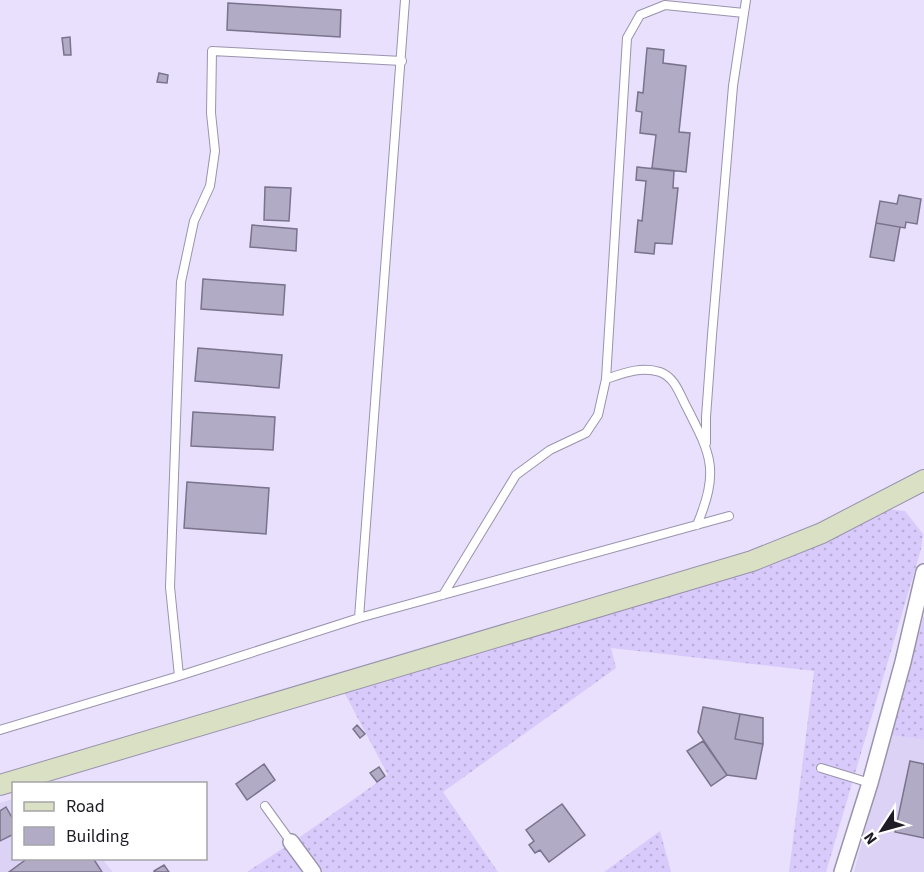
<svg xmlns="http://www.w3.org/2000/svg" width="924" height="872" viewBox="0 0 924 872" font-family="'Source Sans 3',sans-serif">
<defs>
<pattern id="grass-dots" width="8" height="8" patternUnits="userSpaceOnUse" patternTransform="scale(1.5)"><rect width="8" height="8" fill="#d8cafb"/><path d="M2 2h.1M6 6h.1" fill="none" stroke="#b9add7" stroke-width="1.8" stroke-linecap="round"/></pattern>
</defs>
<rect width="100%" height="100%" fill="#e8e0fc"/>
<path fill="#dcd2f5" d="M 890,735 L 924,740 L 924,872 L 854,872 Z
M 13,799 L 14,858 L 102,859 L 113,872 L 0,872 L 0,803 Z"/>
<path fill="url(#grass-dots)" d="M 887,509 L 905,511 L 923,534 L 921,549 L 826,872 L 789,872 L 814,671 L 611,648 L 616,668 L 443,792 L 498,872 L 321,872 L 297,839 L 388,775 L 344,692 L 734,576 Z
M 924,615 L 924,740 L 890,735 Z
M 660,831 L 671,872 L 604,872 Z
M 285,847 L 304,872 L 247,872 Z"/>
<path fill="#b2abc5" stroke="#7a738c" stroke-width="1.5" d="M 228,3 L 341,10 L 340,37 L 227,30 Z
M 70,37 L 71,55 L 64,55 L 62,38 Z
M 647,48 L 664,50 L 663,63 L 686,66 L 679,132 L 690,133 L 686,172 L 652,168 L 656,135 L 640,133 L 642,112 L 636,111 L 638,92 L 643,93 Z
M 159,73 L 168,75 L 167,83 L 157,82 Z
M 637,167 L 674,171 L 673,188 L 678,188 L 672,244 L 655,243 L 654,254 L 635,252 L 638,220 L 642,221 L 646,181 L 636,180 Z
M 265,187 L 291,188 L 289,221 L 264,220 Z
M 899,195 L 921,199 L 917,224 L 906,222 L 905,228 L 876,223 L 880,201 L 897,204 Z
M 876,223 L 900,227 L 894,261 L 870,257 Z
M 252,225 L 297,229 L 296,251 L 250,247 Z
M 203,279 L 285,285 L 283,315 L 201,309 Z
M 198,348 L 282,355 L 279,388 L 195,381 Z
M 193,412 L 275,417 L 273,450 L 191,446 Z
M 187,482 L 269,488 L 266,534 L 184,528 Z
M 703,707 L 740,714 L 735,739 L 763,744 L 756,779 L 727,775 L 698,732 Z
M 740,714 L 763,718 L 763,744 L 735,739 Z
M 357,725 L 365,734 L 360,738 L 353,729 Z
M 703,741 L 727,775 L 711,786 L 687,751 Z
M 910,761 L 924,764 L 924,838 L 895,832 Z
M 264,764 L 275,780 L 247,800 L 236,784 Z
M 379,767 L 385,776 L 377,782 L 370,773 Z
M 562,804 L 585,835 L 549,862 L 540,850 L 535,853 L 529,845 L 534,841 L 526,830 Z
M 6,807 L 14,821 L 14,834 L 0,841 L 0,811 Z
M 28,858 L 93,858 L 102,872 L 9,872 Z
M 164,865 L 169,872 L 154,872 L 154,871 Z"/>
<g fill="none" stroke-linecap="round" stroke-linejoin="round">
<defs>
<path id="lane" d="M 606,379 L 627,38 L 640,15 L 665,5 L 744,13
M 706,443 L 706,417 L 712,335 L 733,86 L 746,0
M 443,595 L 516,475 L 550,450 L 586,433 L 598,415 L 606,379 C 624,373 641,366 660,372 C 674,377 679,392 685,404 C 711,455 720,469 697,525
M 359,618 L 405,0
M 179,676 L 170,587 L 181,282 L 194,221 L 210,186 L 215,151 L 211,113 L 212,51 L 402,61
M 0,730 L 179,676 L 359,618 L 729,516
M 821,768 L 870,783
M 265,806 L 291,842"/>
<path id="street" d="M 291,842 L 313,872
M 842,872 L 870,783 L 903,662 L 924,572"/>
<path id="secondary" d="M 0,785 L 752,561 L 822,533 L 924,480"/>
</defs>
<use href="#lane" stroke="#9a93ad" stroke-width="10"/>
<use href="#street" stroke="#9a93ad" stroke-width="18"/>
<use href="#secondary" stroke="#9a93ad" stroke-width="22"/>
<use href="#lane" stroke="#fff" stroke-width="8"/>
<use href="#street" stroke="#fff" stroke-width="15"/>
<use href="#secondary" stroke="#dae0c4" stroke-width="20"/>
</g>
<rect x="12" y="782" width="195" height="78" fill="#ffffff" stroke="#a5a4a8" stroke-width="1.5"/>
<rect x="24" y="802" width="30" height="9" fill="#dae0c4" stroke="#a5a4a8" stroke-width="1.5"/>
<text x="66" y="812" font-size="18" fill="#1e1b25">Road</text>
<rect x="24" y="827" width="30" height="18" fill="#b2abc5" stroke="#a5a4a8" stroke-width="1.5"/>
<text x="66" y="842" font-size="18" fill="#1e1b25">Building</text>
<g transform="translate(882 830) rotate(234)" stroke="#ffffff" stroke-width="4.5" paint-order="stroke">
<path d="M0-4.5L10 22L0 15L-10 22Z" fill="#1e1b25"/>
<text y="-9" font-size="16" font-weight="bold" text-anchor="middle" fill="#1e1b25">N</text>
</g>
</svg>
